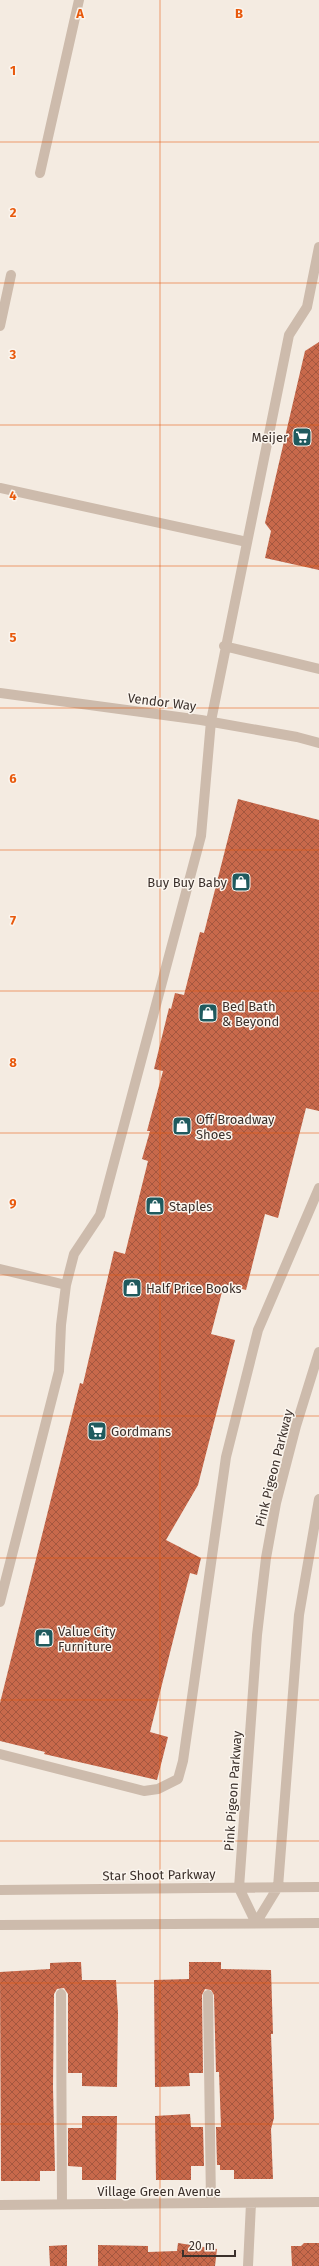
<svg xmlns="http://www.w3.org/2000/svg" width="319" height="2266" viewBox="0 0 319 2266" font-family="'Fira Sans',sans-serif">
<defs>
<pattern id="building-cross-hatch" width="8" height="8" patternUnits="userSpaceOnUse"><rect width="8" height="8" fill="#c8694b"/><path d="M0 0l8 8M0 8l8-8" fill="none" stroke="#a4573f"/></pattern>
</defs>
<rect width="100%" height="100%" fill="#f4ebe1"/>
<path fill="url(#building-cross-hatch)" d="M 319,342 L 319,570 L 265,558 L 271,531 L 265,523 L 305,351 Z
M 238,799 L 319,820 L 319,1111 L 306,1108 L 278,1218 L 265,1214 L 246,1290 L 224,1284 L 211,1334 L 235,1340 L 198,1485 L 166,1540 L 201,1558 L 197,1575 L 190,1573 L 150,1732 L 168,1737 L 157,1780 L 44,1754 L 45,1752 L 0,1741 L 0,1703 L 80,1383 L 83,1384 L 114,1251 L 125,1254 L 148,1161 L 142,1159 L 150,1131 L 147,1131 L 163,1071 L 154,1069 L 169,1008 L 171,1009 L 175,993 L 184,995 L 200,932 L 204,933 Z
M 72,1962 L 81,1962 L 82,1980 L 116,1980 L 118,2013 L 117,2087 L 82,2086 L 82,2073 L 68,2073 L 68,1994 L 64,1988 L 57,1989 L 54,1994 L 53,2087 L 55,2171 L 40,2171 L 40,2181 L 1,2181 L 0,1972 L 50,1969 L 50,1963 Z
M 189,1962 L 221,1962 L 221,1969 L 271,1970 L 273,2034 L 271,2034 L 274,2118 L 271,2129 L 273,2179 L 234,2179 L 234,2170 L 220,2170 L 220,2165 L 217,2165 L 216,2127 L 221,2127 L 219,2072 L 216,2072 L 214,1995 L 211,1990 L 205,1989 L 202,1995 L 203,2073 L 189,2073 L 190,2086 L 155,2087 L 154,1980 L 189,1979 Z
M 190,2114 L 191,2127 L 203,2127 L 204,2166 L 191,2166 L 191,2180 L 156,2180 L 155,2116 Z
M 82,2116 L 117,2116 L 116,2180 L 82,2180 L 82,2167 L 68,2166 L 68,2128 L 82,2128 Z
M 178,2243 L 217,2249 L 215,2266 L 98,2266 L 98,2245 L 148,2246 L 148,2252 L 177,2251 Z
M 304,2243 L 319,2243 L 319,2266 L 292,2266 L 291,2246 L 301,2246 Z
M 67,2245 L 67,2266 L 50,2266 L 49,2246 Z"/>
<g fill="none" stroke-linecap="round" stroke-linejoin="round">
<path stroke="#cdbbac" stroke-width="10" d="M 40,173 L 79,0
M 0,326 L 11,275
M 0,488 L 247,542
M 224,646 L 319,669
M 0,693 L 201,720 L 297,737 L 319,743
M 0,1269 L 66,1285
M 0,1602 L 59,1371 L 61,1325 L 66,1285 L 74,1254 L 100,1215 L 201,836 L 211,721 L 289,335 L 307,307 L 319,247
M 0,1754 L 144,1791 L 158,1789 L 178,1779 L 183,1761 L 226,1457 L 258,1330 L 319,1188
M 0,1890 L 319,1887
M 256,1923 L 239,1888 L 257,1635 L 266,1558 L 276,1503 L 296,1426 L 319,1352
M 256,1923 L 278,1887 L 299,1615 L 319,1499
M 0,1925 L 319,1923
M 61,1994 L 62,2204
M 208,1995 L 211,2203
M 0,2205 L 319,2202
M 248,2266 L 251,2203"/>
</g>
<path fill="none" stroke="#e8590c" stroke-width="1" stroke-opacity="0.55" d="M 160,0 L 160,2266M 0,142 L 319,142M 0,283 L 319,283M 0,425 L 319,425M 0,566 L 319,566M 0,708 L 319,708M 0,850 L 319,850M 0,991 L 319,991M 0,1133 L 319,1133M 0,1275 L 319,1275M 0,1416 L 319,1416M 0,1558 L 319,1558M 0,1700 L 319,1700M 0,1841 L 319,1841M 0,1983 L 319,1983M 0,2124 L 319,2124"/>
<defs>
<symbol id="supermarket-square" viewBox="-11 -11 22 22"><rect x="-9" y="-9" width="18" height="18" rx="4" fill="#1f5a5e" stroke="#fbf5ee"/><path d="M-6-5.5h2.5l.6 2H6L4.5 2H-2.5L-4.4-4H-6ZM-1.5 3.2a1.3 1.3 0 1 0 .1 0ZM3 3.2a1.3 1.3 0 1 0 .1 0Z" fill="#fff"/></symbol>
<symbol id="shop-square" viewBox="-11 -11 22 22"><rect x="-9" y="-9" width="18" height="18" rx="4" fill="#1f5a5e" stroke="#fbf5ee"/><path d="M-5-2.5h2.3a2.7 3.5 0 0 1 5.4 0H5L5.5 6h-11ZM-1.5-2.5h3a1.5 2.3 0 0 0-3 0Z" fill="#fff"/></symbol>
</defs>
<g fill-rule="evenodd">
<use href="#supermarket-square" x="291" y="426" width="22" height="22"/>
<use href="#shop-square" x="230" y="871" width="22" height="22"/>
<use href="#shop-square" x="197" y="1002" width="22" height="22"/>
<use href="#shop-square" x="171" y="1115" width="22" height="22"/>
<use href="#shop-square" x="144" y="1195" width="22" height="22"/>
<use href="#shop-square" x="121" y="1277" width="22" height="22"/>
<use href="#supermarket-square" x="86" y="1420" width="22" height="22"/>
<use href="#shop-square" x="33" y="1627" width="22" height="22"/>
</g>
<g text-anchor="middle" dominant-baseline="central" stroke-width="3" stroke-linejoin="round" paint-order="stroke">
<g font-size="13" fill="#3b302b" stroke="#fbf5ee" text-anchor="start">
<text x="288" y="437" text-anchor="end">Meijer</text>
<text x="227" y="882" text-anchor="end">Buy Buy Baby</text>
<text x="222" y="1006">Bed Bath<tspan x="222" dy="15">&amp; Beyond</tspan></text>
<text x="196" y="1119">Off Broadway<tspan x="196" dy="15">Shoes</tspan></text>
<text x="169" y="1206">Staples</text>
<text x="146" y="1288">Half Price Books</text>
<text x="111" y="1431">Gordmans</text>
<text x="58" y="1631">Value City<tspan x="58" dy="15">Furniture</tspan></text>
</g>
<g font-size="13" fill="#3b302b" stroke="#fbf5ee">
<text transform="translate(162 702) rotate(7)">Vendor Way</text>
<text transform="translate(274 1468) rotate(-76)">Pink Pigeon Parkway</text>
<text transform="translate(233 1791) rotate(-86)">Pink Pigeon Parkway</text>
<text transform="translate(159 1875) rotate(-1)">Star Shoot Parkway</text>
<text x="159" y="2191">Village Green Avenue</text>
</g>
</g>
<g font-size="13" text-anchor="middle" font-weight="bold" fill="#e8590c" stroke="#fbf5ee" stroke-width="3" stroke-linejoin="round" paint-order="stroke">
<text x="80" y="18">A</text>
<text x="239" y="18">B</text>
<text x="13" y="75">1</text>
<text x="13" y="217">2</text>
<text x="13" y="359">3</text>
<text x="13" y="500">4</text>
<text x="13" y="642">5</text>
<text x="13" y="783">6</text>
<text x="13" y="925">7</text>
<text x="13" y="1067">8</text>
<text x="13" y="1208">9</text>
</g>
<path d="M183 2250v6h52v-6" fill="none" stroke="#3b302b" stroke-width="2"/>
<text x="189" y="2250" font-size="12" fill="#3b302b" stroke="#fbf5ee" stroke-width="3" paint-order="stroke">20 m</text>
</svg>
